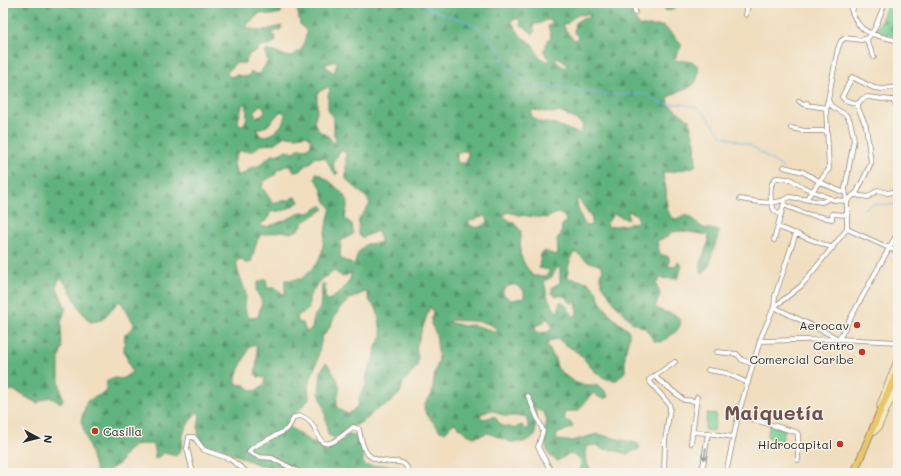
<svg xmlns="http://www.w3.org/2000/svg" width="901" height="476" viewBox="0 0 901 476" font-family="Mali,sans-serif">
<defs>
<pattern id="forest-firs" width="22" height="20" patternUnits="userSpaceOnUse"><rect width="22" height="20" fill="#61b27e"/><path d="M5 1l3.5 6h-7zM16 11l3.5 6h-7z" fill="#509167"/></pattern>
<pattern id="cemetery-stones" width="16" height="16" patternUnits="userSpaceOnUse"><rect width="16" height="16" fill="#77cf94"/><path d="M2 7V4a2 2 0 0 1 4 0v3zM10 15v-3a2 2 0 0 1 4 0v3z" fill="#62a879"/></pattern>
</defs>
<rect width="100%" height="100%" fill="#f7f3e8"/>
<filter id="ink" filterUnits="userSpaceOnUse"><feTurbulence type="fractalNoise" baseFrequency=".025" numOctaves="2"/><feDisplacementMap in="SourceGraphic" scale="8" xChannelSelector="R" yChannelSelector="G"/><feConvolveMatrix kernelMatrix="1 2 1 2 8 2 1 2 1" color-interpolation-filters="sRGB"/></filter>
<filter id="wash" filterUnits="userSpaceOnUse"><feTurbulence type="fractalNoise" baseFrequency=".012" numOctaves="4" result="noise"/><feDisplacementMap in="SourceGraphic" scale="16" xChannelSelector="R" yChannelSelector="G"/><feGaussianBlur stdDeviation="0.9" result="paint"/><feColorMatrix in="noise" values="0 0 0 0 0 0 0 0 0 0 0 0 0 0 0 0 0 1.4 0 .05"/><feComposite in="paint" operator="in"/></filter>
<g filter="url(#wash)">
<rect width="100%" height="100%" fill="#f0debf"/>
<path fill="url(#forest-firs)" stroke="#466e54" fill-rule="evenodd" d="M 3,3 L 283,3 L 281,13 L 271,15 L 260,13 L 247,25 L 248,28 L 261,31 L 282,26 L 280,30 L 270,33 L 275,36 L 276,41 L 272,44 L 261,46 L 256,52 L 250,53 L 245,63 L 235,63 L 227,73 L 229,77 L 237,75 L 247,77 L 251,72 L 256,74 L 260,73 L 268,61 L 265,53 L 267,50 L 290,57 L 302,49 L 307,32 L 300,24 L 296,3 L 629,3 L 632,14 L 639,26 L 664,26 L 681,43 L 681,47 L 674,60 C 683,62 690,59 698,66 C 701,93 681,86 668,98 L 668,104 L 689,120 L 695,143 L 696,165 L 694,167 L 671,172 L 664,172 C 662,180 666,183 666,190 C 667,200 665,209 672,218 L 677,219 L 685,215 C 694,217 697,225 704,228 C 710,230 714,228 719,232 L 709,265 L 704,273 L 701,273 L 701,260 L 709,241 L 708,235 L 682,231 L 671,232 L 668,236 L 657,241 L 660,254 L 669,257 L 669,267 L 675,266 L 678,262 L 682,265 L 679,277 L 676,279 L 660,278 L 656,284 L 660,294 L 655,307 C 662,313 668,311 675,315 C 691,325 668,338 660,342 L 654,341 L 645,328 L 633,323 L 615,304 L 602,284 L 600,275 L 603,269 L 601,266 L 587,261 L 577,253 L 573,253 L 568,267 L 568,278 L 588,282 L 596,290 L 601,303 L 613,318 L 629,331 L 629,338 L 625,353 L 625,372 L 617,380 C 596,381 590,363 577,352 C 571,348 564,344 558,339 L 549,341 L 547,345 L 555,359 L 557,367 L 559,370 C 565,375 572,382 580,384 C 593,387 600,380 608,396 L 608,397 C 602,400 598,397 594,393 L 590,396 L 578,411 L 571,411 L 564,413 L 565,420 L 572,423 L 573,427 L 557,434 L 556,440 L 572,441 L 597,434 L 636,443 L 640,446 L 639,449 L 627,454 L 614,450 L 602,449 L 597,445 L 587,446 C 583,453 586,464 591,470 L 597,472 L 616,470 L 618,473 L 580,473 L 581,461 L 577,456 L 569,454 L 557,461 L 550,456 L 547,450 L 544,435 L 547,420 L 544,413 L 536,409 L 535,436 L 524,442 L 511,442 L 488,433 L 474,437 L 467,434 L 454,423 L 445,432 L 440,431 C 435,423 428,418 424,409 L 425,404 L 432,394 L 435,372 L 439,360 L 436,334 L 431,324 L 433,312 L 430,306 L 416,348 L 418,358 L 417,366 L 403,383 L 400,393 L 391,402 L 374,411 L 368,418 L 335,438 L 328,435 L 324,406 L 319,394 L 321,371 L 326,363 C 330,366 330,369 333,373 C 345,390 336,390 337,407 L 345,413 L 349,414 L 358,405 L 360,395 L 366,386 L 367,373 L 375,356 L 376,346 L 382,337 L 377,310 L 369,300 L 367,293 L 365,292 L 350,299 L 339,309 L 328,330 L 322,337 L 317,362 L 308,386 L 309,399 C 305,404 292,418 288,420 L 286,424 L 302,436 L 326,450 L 330,449 L 349,434 L 355,435 L 363,453 L 363,462 L 366,466 L 383,465 L 398,466 L 403,473 L 291,473 L 286,470 L 271,470 L 215,446 L 212,450 L 208,450 C 189,433 204,417 198,412 C 194,413 185,428 184,432 C 181,441 184,450 176,456 L 164,453 L 155,459 L 155,447 L 151,444 L 139,444 L 133,447 L 126,452 L 120,463 L 109,470 L 110,473 L 97,473 L 81,421 L 87,401 L 106,392 L 107,381 L 115,378 L 122,379 L 132,372 L 124,351 L 125,334 L 133,328 L 134,324 L 121,302 L 118,302 L 102,320 L 90,322 C 78,310 73,292 62,279 L 59,279 L 56,286 L 66,308 L 61,322 L 62,348 L 59,359 L 59,381 L 63,400 L 61,403 L 49,397 L 37,403 L 13,390 L 3,392 ZM 590,14 L 589,18 L 581,19 L 575,23 L 574,32 L 578,37 L 576,40 L 574,40 L 565,29 L 563,24 L 568,23 L 576,15 ZM 520,19 L 521,26 L 526,28 L 533,34 L 535,32 L 533,25 L 541,23 L 546,20 L 552,20 L 552,24 L 548,26 L 551,37 L 548,40 L 544,51 L 546,56 L 550,58 L 550,61 C 539,62 537,51 532,45 C 530,41 525,39 521,37 C 521,36 513,24 511,21 L 513,19 ZM 557,56 L 567,65 L 565,68 L 556,62 ZM 335,61 L 337,63 L 334,73 L 324,65 ZM 328,87 L 330,89 L 328,96 L 328,109 L 334,121 L 334,135 L 336,139 L 334,144 L 328,136 L 319,131 L 314,122 L 317,112 L 317,93 ZM 243,103 L 247,107 C 246,114 249,123 240,126 L 238,121 ZM 259,105 L 263,106 L 265,111 L 262,116 L 256,117 L 254,113 ZM 535,110 L 551,113 L 560,112 C 568,118 590,120 580,133 L 577,133 L 555,124 L 539,122 L 531,115 L 531,111 ZM 281,111 L 285,113 C 286,124 272,138 260,136 L 257,129 L 267,126 ZM 307,135 L 311,140 L 311,145 L 306,149 L 300,148 L 294,152 L 286,150 L 279,154 L 272,155 L 258,166 L 250,168 L 245,173 L 239,175 L 237,174 C 233,167 234,157 239,151 L 253,151 L 260,145 L 273,144 L 285,136 L 297,137 ZM 339,151 L 343,151 L 346,154 L 346,179 L 367,198 L 370,204 L 359,219 L 358,233 L 362,238 L 377,231 L 380,235 L 380,243 L 366,244 L 358,253 L 354,265 L 340,258 L 341,241 L 353,234 L 352,224 L 345,219 L 348,201 C 345,194 323,174 316,173 L 315,179 L 321,187 L 324,199 L 331,208 L 326,226 L 322,251 L 318,262 L 302,279 L 285,280 L 285,295 L 275,288 L 267,288 L 266,279 L 258,282 L 256,290 L 262,302 L 258,317 L 250,318 C 241,311 248,300 245,291 C 243,282 235,269 237,260 L 242,259 L 246,264 L 251,262 L 257,241 L 261,235 L 282,231 L 291,233 L 298,230 L 304,222 L 324,209 L 323,206 L 321,206 L 309,213 L 301,212 C 295,216 269,228 262,227 L 261,224 L 268,219 L 270,212 L 286,210 L 299,202 L 297,198 L 293,197 L 290,200 C 283,200 277,203 272,202 L 262,187 L 264,181 L 275,175 L 277,170 L 286,166 L 290,166 L 294,171 L 301,171 L 304,166 L 310,163 L 315,157 L 325,158 C 330,164 329,169 336,175 L 338,172 L 334,169 L 333,161 L 338,155 ZM 462,151 L 467,151 L 468,155 L 466,163 L 458,163 C 456,158 456,153 462,151 ZM 578,198 L 592,218 L 592,224 L 588,226 C 582,224 576,205 577,199 ZM 628,211 L 637,215 L 638,220 L 636,223 L 608,227 L 607,223 L 614,214 L 628,220 ZM 508,212 L 519,215 L 546,218 L 558,213 L 564,216 L 566,221 L 562,225 L 561,235 L 557,238 L 558,253 L 555,255 L 545,251 L 541,254 L 539,268 L 550,270 L 548,274 L 545,276 L 533,276 L 525,265 L 520,254 L 521,231 L 515,224 L 503,216 ZM 486,216 L 488,222 C 482,227 476,230 469,224 L 469,221 ZM 560,267 L 560,283 L 552,287 L 552,293 L 556,296 L 564,296 L 572,304 L 576,301 L 577,313 L 574,317 L 563,302 L 560,302 L 558,312 L 556,312 L 548,298 L 544,281 L 552,277 L 556,269 ZM 334,271 L 343,277 L 351,273 C 352,282 336,298 328,300 L 325,297 L 325,284 L 322,284 L 320,308 L 314,317 L 312,329 L 306,332 L 303,323 L 298,322 L 297,316 L 309,309 L 309,297 L 319,281 ZM 511,285 L 516,285 L 524,291 L 524,298 L 511,300 L 503,294 L 503,289 ZM 545,319 L 548,319 L 552,326 L 552,329 L 547,332 L 538,333 L 535,329 L 535,326 L 543,323 ZM 451,320 C 467,322 487,318 499,331 L 494,331 L 473,325 L 464,326 L 448,322 ZM 254,344 C 260,350 256,366 255,374 L 258,377 L 265,378 L 265,385 L 255,391 L 251,390 L 245,385 L 237,384 C 232,376 246,359 249,347 ZM 491,410 L 505,416 L 526,416 L 529,429 L 525,429 L 522,425 L 515,428 L 502,426 L 494,416 L 485,419 L 480,417 L 481,414 Z
M 662,3 L 675,3 L 675,9 L 666,11 Z"/>
<path fill="url(#cemetery-stones)" stroke="#517d60" d="M 888,3 L 898,3 L 898,37 L 877,31 Z"/>
<path fill="#77cf94" stroke="#517d60" d="M 707,413 L 716,414 L 714,431 L 705,430 Z
M 770,425 L 785,430 L 782,441 L 767,437 Z"/>
<g fill="none" stroke-linecap="round" stroke-linejoin="round">
<path stroke="#74b1e6" stroke-width="1" d="M 420,3 L 442,14 L 465,21 L 480,28 L 496,45 L 505,65 L 530,85 L 555,86 L 608,95 L 646,94 L 662,104 L 682,104 L 696,107 L 705,114 L 722,136 L 750,145 L 783,168
M 863,209 L 873,204 L 898,205"/>
</g>
</g>
<g filter="url(#ink)">
<g fill="none" stroke-linecap="round" stroke-linejoin="round">
<defs>
<path id="street" d="M 634,3 L 635,12
M 849,3 C 858,35 869,33 898,41
M 852,12 L 855,3
M 746,15 L 748,3
M 866,39 L 874,57
M 892,100 L 898,107
M 799,101 L 803,104 L 807,103 L 807,105 L 826,108
M 858,104 L 845,100 L 842,97 L 852,77 L 874,88 L 882,89 L 898,87
M 791,128 L 805,131 L 826,131
M 784,167 L 803,172 L 826,185 L 845,193
M 855,195 L 868,197 L 878,190 L 887,193 L 898,191
M 807,198 L 829,169 L 826,108 L 828,100
M 740,199 C 757,202 775,206 790,197 L 822,202 L 830,198
M 784,205 L 806,214 L 832,219 L 832,214 L 848,215
M 781,215 L 774,210 C 770,201 768,184 776,178 L 790,179 L 803,187 L 834,200 L 847,201 L 857,192 L 871,163 L 866,126 L 858,108 L 858,104 L 862,99 L 868,97 L 898,101
M 778,227 L 833,248
M 847,229 L 898,252
M 796,233 L 775,296 L 774,307 L 839,339 L 898,342
M 774,240 L 784,203
M 760,341 L 839,339 L 898,232
M 717,352 L 737,354 L 742,360 L 753,364
M 708,370 L 726,373 L 748,383
M 654,376 L 684,400 L 696,401
M 528,396 L 543,431 L 538,447 L 552,473
M 738,415 L 796,432 L 798,434 L 798,460
M 693,432 L 708,433
M 691,443 L 697,397
M 156,473 L 161,473
M 193,473 L 187,448 L 189,437 L 194,437 L 204,450 L 230,459 L 248,473
M 301,473 L 272,458 L 259,457 L 249,452 C 251,445 280,435 287,429 C 290,426 292,421 294,417 L 301,416 C 327,425 309,466 353,427 L 359,429 C 363,453 367,461 393,462 C 397,462 402,461 405,465 C 407,466 408,471 410,473
M 664,473 L 665,441 L 670,408 L 669,404 L 650,382 L 649,380 L 675,362
M 702,473 L 708,433 L 733,437
M 726,473 L 739,412 L 761,337 L 774,307 L 801,286 L 847,229 L 847,201 L 845,189 L 854,139 L 850,121 L 846,115 L 831,106 L 828,100 L 838,48 L 841,41 L 845,38 L 861,40 L 868,38 L 875,28 L 885,3"/>
<path id="secondary" d="M 880,405 L 898,358
M 875,431 L 878,428 L 898,384"/>
<path id="primary" d="M 854,473 L 898,368"/>
</defs>
<use href="#street" stroke="#8e8475" stroke-width="5.5"/>
<use href="#secondary" stroke="#8e8475" stroke-width="7"/>
<use href="#primary" stroke="#8e8475" stroke-width="8"/>
<use href="#street" stroke="#fff" stroke-width="4"/>
<use href="#secondary" stroke="#f6e9c3" stroke-width="5.5"/>
<use href="#primary" stroke="#e9c769" stroke-width="6"/>
</g>
<defs><path id="oneway-shaft" d="M-6 0H5M1.5-3L5.5 0L1.5 3" fill="none" stroke-width="1.6" stroke-linecap="round" stroke-linejoin="round"/></defs>
<use stroke="#a0a0a0" href="#oneway-shaft" transform="translate(705 454) rotate(97)"/>
</g>
<g fill="#c8321e" stroke="#f7f3e8" stroke-width="1.5">
<circle cx="857" cy="325" r="4"/>
<circle cx="862" cy="352" r="4"/>
<circle cx="95" cy="431" r="4"/>
<circle cx="840" cy="444" r="4"/>
</g>
<g text-anchor="middle" dominant-baseline="central" stroke-width="3" stroke-linejoin="round" paint-order="stroke">
<g font-size="12" fill="#2b2b2b" stroke="#f7f3e8" text-anchor="end">
<text x="849" y="325">Aerocav</text>
<text x="854" y="345">Centro<tspan x="854" dy="14">Comercial Caribe</tspan></text>
<text x="103" y="431" text-anchor="start">Casilla</text>
<text x="832" y="444">Hidrocapital</text>
</g>
<g font-size="20" font-weight="bold" fill="#6d5150" stroke="#f7f3e8">
<text x="774" y="412">Maiquetía</text>
</g>
</g>
<rect width="901" height="476" fill="none" stroke="#f7f3e8" stroke-width="16"/>
<g transform="translate(38 438) rotate(97)" stroke="#f7f3e8" stroke-width="3" paint-order="stroke">
<path d="M0-3L7 15L0 10L-7 15Z" fill="#2b2b2b"/>
<text y="-6" font-size="11" font-weight="bold" text-anchor="middle" fill="#2b2b2b">N</text>
</g>
</svg>
